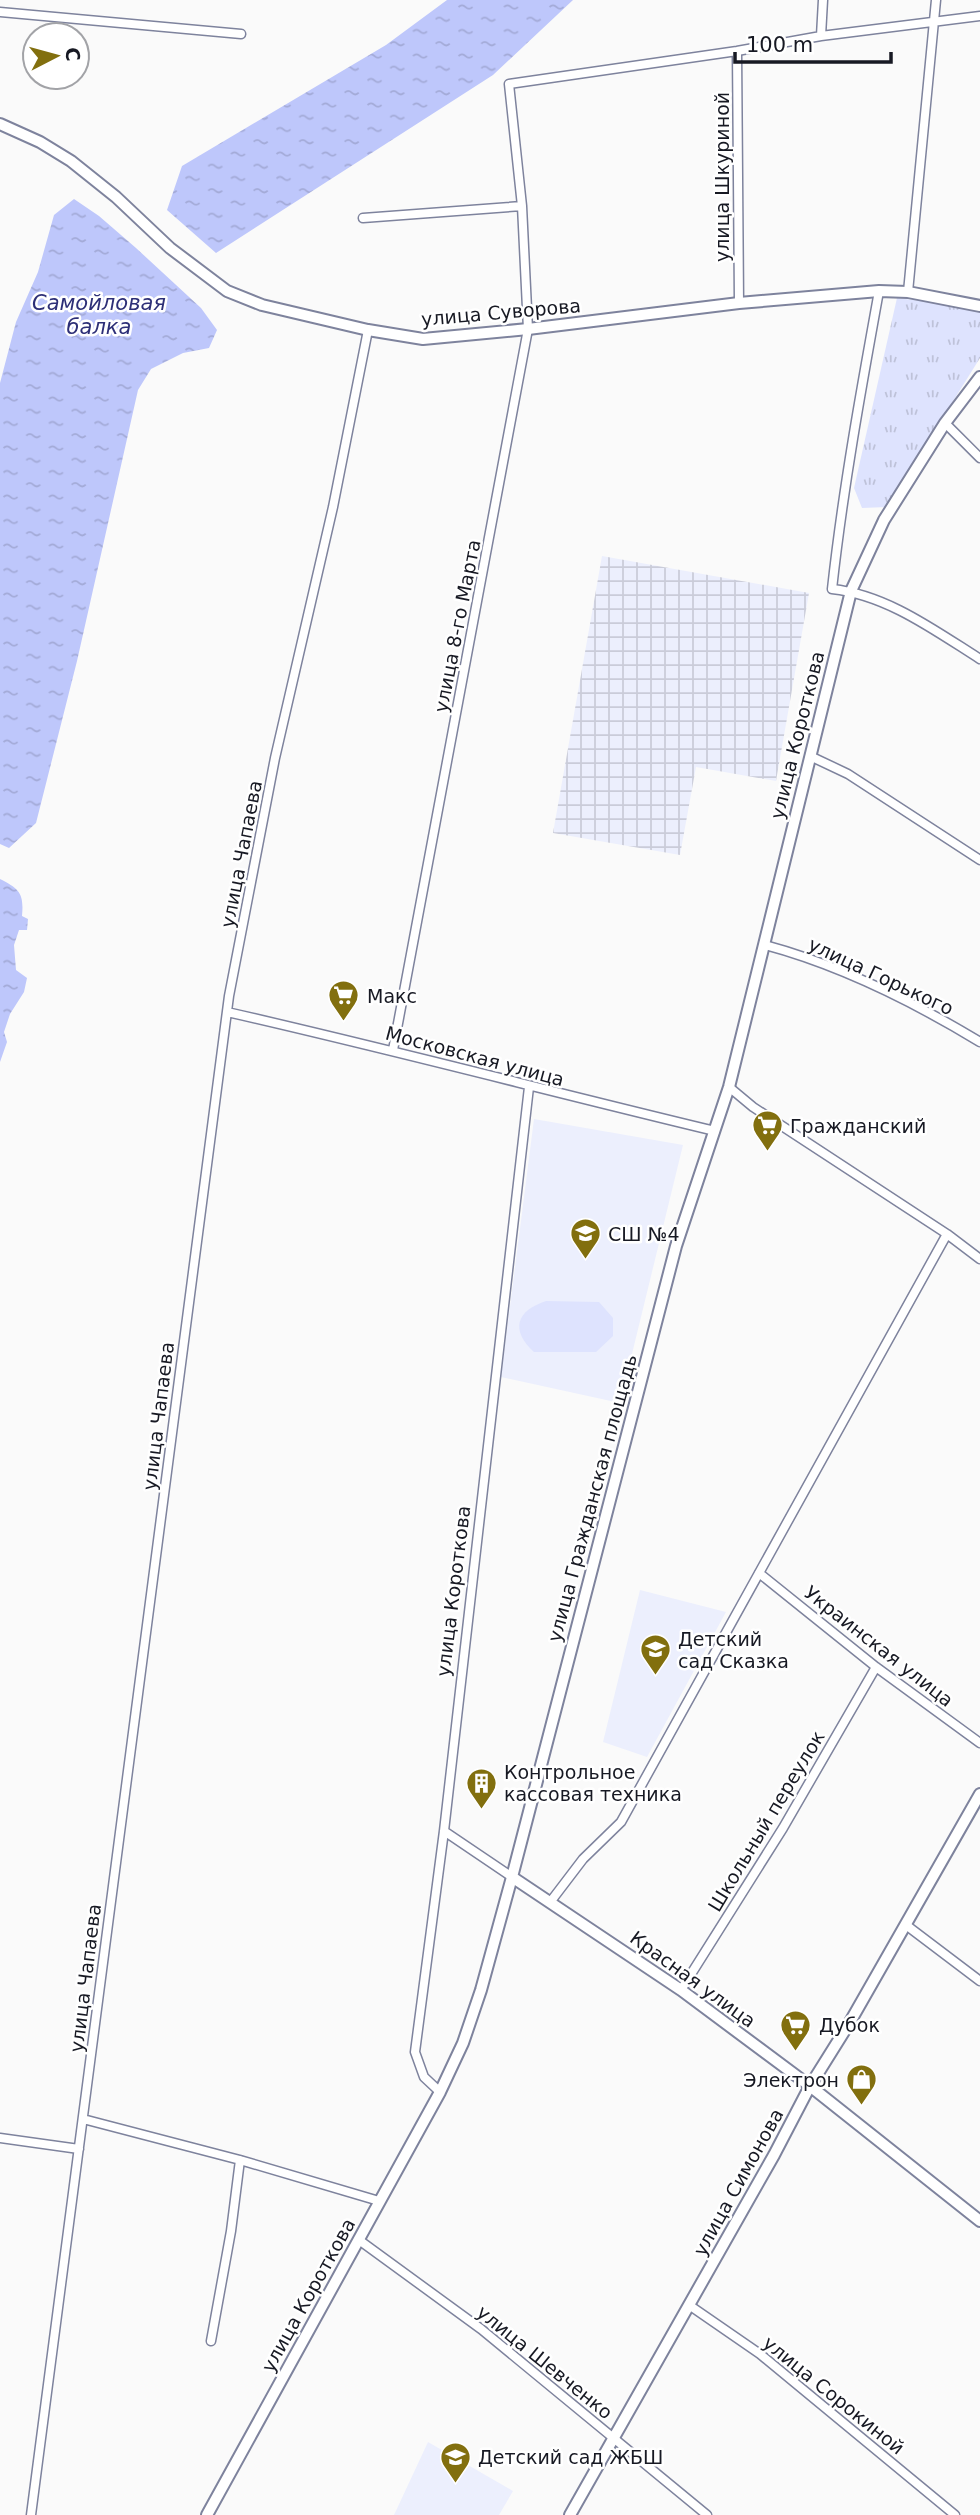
<svg xmlns="http://www.w3.org/2000/svg" width="980" height="2515" viewBox="0 0 980 2515" font-family="'DejaVu Sans',sans-serif">
<defs>
<pattern id="industrial-grid" width="8" height="8" patternUnits="userSpaceOnUse" patternTransform="scale(1.75)"><rect width="8" height="8" fill="#eceffd"/><path d="M0 4h8M4 0v8" fill="none" stroke="#caccd9"/></pattern>
<pattern id="park-tufts" width="24" height="20" patternUnits="userSpaceOnUse" patternTransform="scale(1.75)"><rect width="24" height="20" fill="#dee3fe"/><path d="M3 7l-1-3M5 7V3M7 7l1-3M15 17l-1-3M17 17v-4M19 17l1-3" fill="none" stroke="#bec2d9"/></pattern>
<pattern id="water-ripples" width="26" height="14" patternUnits="userSpaceOnUse" patternTransform="scale(1.75)"><rect width="26" height="14" fill="#bec7fb"/><path d="M2 4q2-2 4 0t4 0M15 11q2-2 4 0t4 0" fill="none" stroke="#a3aad7"/></pattern>
</defs>
<rect width="100%" height="100%" fill="#fafafa"/>
<path fill="#eceffd" d="M 534,1119 L 683,1145 L 620,1403 L 501,1377 Z
M 640,1590 L 726,1612 L 647,1757 L 603,1742 Z
M 428,2442 L 513,2491 L 499,2515 L 394,2515 Z"/>
<path fill="url(#industrial-grid)" d="M 602,556 L 809,593 L 776,781 L 696,767 L 680,855 L 553,833 Z"/>
<path fill="#dee3fe" d="M 546,1301 L 599,1302 L 613,1318 L 613,1336 L 596,1352 L 534,1352 C 510,1330 516,1311 546,1301 Z"/>
<path fill="url(#park-tufts)" d="M 897,298 L 980,308 L 980,358 L 887,507 L 862,508 L 854,488 Z"/>
<path fill="url(#water-ripples)" d="M 447,0 L 573,0 L 493,75 L 216,253 L 167,210 L 182,166 L 386,45 Z
M 74,199 L 99,216 L 136,248 L 201,308 L 217,330 L 209,348 L 183,353 L 151,369 L 138,390 L 77,661 L 36,823 L 9,848 L 0,844 L 0,383 L 16,322 L 38,272 L 54,215 Z
M 0,879 C 20,889 24,894 22,916 L 28,919 L 27,930 L 19,930 L 14,945 L 16,970 L 27,978 L 24,992 L 10,1014 L 4,1032 L 7,1042 L 0,1062 Z"/>
<g fill="none" stroke-linecap="round" stroke-linejoin="round">
<defs>
<path id="minor" d="M 0,12 L 241,34
M 821,36 L 823,0
M 737,51 L 739,303
M 363,218 L 522,206
M 879,291 C 861,390 843,489 832,589 C 887,595 934,630 980,659
M 908,292 L 936,0
M 945,423 L 980,458
M 810,756 L 848,774 L 980,860
M 765,945 C 840,965 914,1002 980,1042
M 227,1012 C 390,1049 552,1092 715,1131
M 393,1050 L 528,329 L 522,206 L 509,84 L 737,51 L 821,36 L 980,16
M 729,1087 L 753,1107 L 947,1234 L 980,1259
M 759,1573 L 876,1667 L 980,1743
M 444,1831 L 512,1877
M 551,1901 L 583,1859 L 621,1822 L 947,1234
M 906,1925 L 980,1981
M 681,1990 L 783,1828 L 876,1667
M 440,2092 L 424,2077 L 415,2052 L 444,1831 L 529,1087
M 83,2119 L 240,2160 L 379,2201
M 0,2138 L 79,2149
M 359,2240 L 481,2329 L 707,2515
M 689,2305 L 760,2354 L 955,2515
M 211,2341 L 231,2231 L 240,2160
M 31,2515 L 229,996 L 275,758 L 333,507 L 368,330"/>
<path id="tertiary" d="M 0,124 L 40,142 L 71,161 L 116,197 L 170,248 L 227,291 L 262,305 L 368,330 L 423,339 L 528,329 L 739,303 L 879,291 L 908,292 L 980,306
M 512,1877 L 681,1990 L 810,2086 L 980,2221
M 207,2515 L 440,2092 L 463,2043 L 481,1990 L 512,1877 L 676,1246 L 729,1087 L 851,591 L 884,520 L 945,423 L 980,377
M 570,2515 L 774,2155 L 810,2086 L 850,2022 L 980,1794"/>
</defs>
<use href="#minor" stroke="#7e839d" stroke-width="11"/>
<use href="#tertiary" stroke="#7e839d" stroke-width="14"/>
<use href="#minor" stroke="#fff" stroke-width="8"/>
<use href="#tertiary" stroke="#fff" stroke-width="10"/>
</g>
<defs>
<symbol id="supermarket-pin" viewBox="-11 -11 22 30"><path d="M0 17L-7.5 6A9.5 9.5 0 1 1 7.5 6Z" fill="#826f0e" stroke="#fff"/><path d="M-6-5.5h2.5l.6 2H6L4.5 2H-2.5L-4.4-4H-6ZM-1.5 3.2a1.3 1.3 0 1 0 .1 0ZM3 3.2a1.3 1.3 0 1 0 .1 0Z" fill="#fff"/></symbol>
<symbol id="school-pin" viewBox="-11 -11 22 30"><path d="M0 17L-7.5 6A9.5 9.5 0 1 1 7.5 6Z" fill="#826f0e" stroke="#fff"/><path d="M0-5L7-2L0 1L-7-2ZM-4 1L0 2.5L4 1V4Q0 6-4 4Z" fill="#fff"/></symbol>
<symbol id="building-pin" viewBox="-11 -11 22 30"><path d="M0 17L-7.5 6A9.5 9.5 0 1 1 7.5 6Z" fill="#826f0e" stroke="#fff"/><path d="M-4-6H4V6H1V3H-1V6H-4ZM-2.5-4.3h1.7v1.8h-1.7ZM.8-4.3h1.7v1.8H.8ZM-2.5-1h1.7V.8h-1.7ZM.8-1h1.7V.8H.8Z" fill="#fff"/></symbol>
<symbol id="shop-pin" viewBox="-11 -11 22 30"><path d="M0 17L-7.5 6A9.5 9.5 0 1 1 7.5 6Z" fill="#826f0e" stroke="#fff"/><path d="M-5-2.5h2.3a2.7 3.5 0 0 1 5.4 0H5L5.5 6h-11ZM-1.5-2.5h3a1.5 2.3 0 0 0-3 0Z" fill="#fff"/></symbol>
</defs>
<g fill-rule="evenodd">
<use href="#supermarket-pin" x="326" y="978" width="35" height="47"/>
<use href="#supermarket-pin" x="750" y="1108" width="35" height="47"/>
<use href="#school-pin" x="568" y="1216" width="35" height="47"/>
<use href="#school-pin" x="638" y="1632" width="35" height="47"/>
<use href="#building-pin" x="464" y="1766" width="35" height="47"/>
<use href="#supermarket-pin" x="778" y="2008" width="35" height="47"/>
<use href="#shop-pin" x="844" y="2062" width="35" height="47"/>
<use href="#school-pin" x="438" y="2440" width="35" height="47"/>
</g>
<g text-anchor="middle" dominant-baseline="central" stroke-width="5" stroke-linejoin="round" paint-order="stroke">
<g font-size="19" fill="#171923" stroke="#fff">
<text transform="translate(722 177) rotate(-90)">улица Шкуриной</text>
<text transform="translate(501 312) rotate(-5)">улица Суворова</text>
<text transform="translate(457 626) rotate(-79)">улица 8-го Марта</text>
<text transform="translate(797 735) rotate(-76)">улица Короткова</text>
<text transform="translate(241 854) rotate(-79)">улица Чапаева</text>
<text transform="translate(881 976) rotate(25)">улица Горького</text>
<text transform="translate(475 1056) rotate(15)">Московская улица</text>
<text transform="translate(158 1416) rotate(-83)">улица Чапаева</text>
<text transform="translate(592 1498) rotate(-75)">улица Гражданская площадь</text>
<text transform="translate(453 1591) rotate(-83)">улица Короткова</text>
<text transform="translate(879 1646) rotate(38)">Украинская улица</text>
<text transform="translate(766 1821) rotate(-59)">Школьный переулок</text>
<text transform="translate(85 1978) rotate(-83)">улица Чапаева</text>
<text transform="translate(693 1979) rotate(36)">Красная улица</text>
<text transform="translate(738 2182) rotate(-61)">улица Симонова</text>
<text transform="translate(308 2295) rotate(-61)">улица Короткова</text>
<text transform="translate(545 2362) rotate(39)">улица Шевченко</text>
<text transform="translate(834 2395) rotate(39)">улица Сорокиной</text>
</g>
<g font-size="19" fill="#171923" stroke="#fff" text-anchor="start">
<text x="367" y="996">Макс</text>
<text x="790" y="1126">Гражданский</text>
<text x="608" y="1234">СШ №4</text>
<text x="678" y="1639">Детский<tspan x="678" dy="22">сад Сказка</tspan></text>
<text x="504" y="1772">Контрольное<tspan x="504" dy="22">кассовая техника</tspan></text>
<text x="819" y="2025">Дубок</text>
<text x="839" y="2080" text-anchor="end">Электрон</text>
<text x="478" y="2457">Детский сад ЖБШ</text>
</g>
<g font-size="21" font-style="italic" fill="#2d2f77" stroke="#fff">
<text x="99" y="303">Самойловая<tspan x="99" dy="24">балка</tspan></text>
</g>
</g>
<g transform="translate(56 56) rotate(84)"><circle r="33" fill="#ffffff" stroke="#a2a3a7" stroke-width="2"/>
<path d="M0-5L12 26L0 18L-12 26Z" fill="#826f0e"/>
<text y="-10" font-size="19" font-weight="bold" text-anchor="middle" fill="#171923">С</text>
</g>
<path d="M735 52v10h156v-10" fill="none" stroke="#171923" stroke-width="3.5"/>
<text x="746" y="52" font-size="21" fill="#171923" stroke="#ffffff" stroke-width="5" paint-order="stroke">100 m</text>
</svg>
